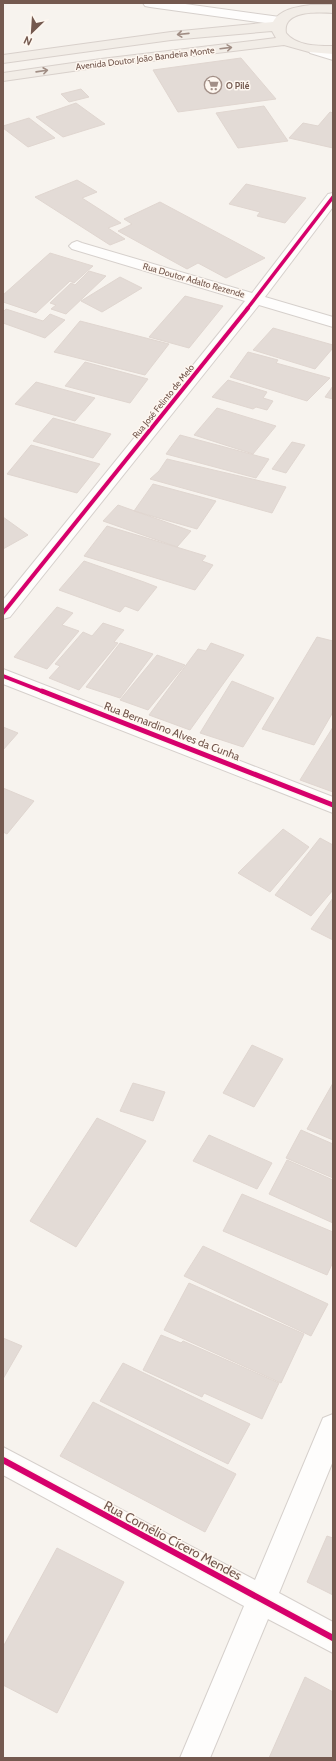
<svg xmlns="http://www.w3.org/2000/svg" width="336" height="1761" viewBox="0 0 336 1761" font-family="Cabin,sans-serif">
<rect width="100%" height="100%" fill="#f7f3ee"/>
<path fill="#e3dbd6" stroke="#e0d6d0" d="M 241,58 L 276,99 L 178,112 L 153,70 Z
M 81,89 L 89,97 L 69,102 L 61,94 Z
M 76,103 L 105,124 L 63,137 L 36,117 Z
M 264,106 L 288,141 L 238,148 L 216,113 Z
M 330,112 L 333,113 L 333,148 L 289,138 L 303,123 L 318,126 Z
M 29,118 L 55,138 L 28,147 L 3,128 L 3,126 Z
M 77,180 L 97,192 L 82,198 L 121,223 L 108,228 L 125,239 L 110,245 L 35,197 Z
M 246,184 L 306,198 L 285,223 L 257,216 L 260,212 L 229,204 Z
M 160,202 L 265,258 L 226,278 L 198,263 L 187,269 L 118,231 L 132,224 L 124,219 Z
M 50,253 L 93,266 L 74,283 L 70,281 L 36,313 L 3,302 L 3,295 Z
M 89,271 L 106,276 L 66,314 L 51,309 L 56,305 L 50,303 L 71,283 L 75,285 Z
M 120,277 L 142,288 L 102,312 L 81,301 Z
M 185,296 L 223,306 L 189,348 L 149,337 Z
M 6,309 L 43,321 L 50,314 L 65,320 L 45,338 L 3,323 L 3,312 Z
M 80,321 L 169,344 L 145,375 L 54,352 Z
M 273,328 L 333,345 L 333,348 L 315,369 L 253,350 Z
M 248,352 L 278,360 L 276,363 L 330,378 L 307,401 L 230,377 Z
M 85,362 L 148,379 L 130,403 L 65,386 Z
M 228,380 L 267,392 L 263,398 L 273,401 L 267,410 L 256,407 L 253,409 L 212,397 Z
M 36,382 L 95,398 L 75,421 L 15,404 Z
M 333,386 L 333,399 L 325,397 Z
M 217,408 L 276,426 L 253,454 L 194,435 Z
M 53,418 L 111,434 L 93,458 L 33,441 Z
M 180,435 L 269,459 L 256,478 L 166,454 Z
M 292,442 L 305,445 L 286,473 L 272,469 Z
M 31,445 L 100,464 L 77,493 L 7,474 Z
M 167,459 L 286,487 L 272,513 L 150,479 L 159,471 Z
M 153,484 L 216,501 L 197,529 L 134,511 Z
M 118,505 L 191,531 L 177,547 L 103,521 Z
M 3,517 L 28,535 L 3,549 Z
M 107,526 L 206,556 L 202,561 L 213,565 L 195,590 L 84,556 Z
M 84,561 L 144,582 L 157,587 L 138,611 L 125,606 L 120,612 L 59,590 Z
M 57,607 L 73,613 L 62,625 L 79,631 L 47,669 L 14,657 Z
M 103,623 L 124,630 L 114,642 L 118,643 L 79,690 L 49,678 L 60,666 L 55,664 L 83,632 L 92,636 Z
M 317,637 L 333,641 L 333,712 L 314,745 L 262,729 Z
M 120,643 L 153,654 L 120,698 L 86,687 Z
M 211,643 L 244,655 L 190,730 L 149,715 L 198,649 L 206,651 Z
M 157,655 L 185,665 L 148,710 L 120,700 Z
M 232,681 L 274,698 L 243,747 L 200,733 Z
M 3,727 L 18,733 L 3,750 Z
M 333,727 L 333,792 L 300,780 Z
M 3,788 L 34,801 L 7,834 L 3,832 Z
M 283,829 L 309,847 L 270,892 L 238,873 Z
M 320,838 L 333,845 L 333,890 L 311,916 L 275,895 Z
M 333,898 L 333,940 L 311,929 Z
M 252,1045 L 283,1059 L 254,1107 L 223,1093 Z
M 133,1083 L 165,1092 L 153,1121 L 120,1111 Z
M 333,1083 L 333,1140 L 307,1129 Z
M 97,1118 L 146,1141 L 76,1247 L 30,1221 Z
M 301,1130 L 333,1144 L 333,1178 L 286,1158 Z
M 209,1135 L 272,1163 L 257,1189 L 193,1161 Z
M 287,1160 L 333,1180 L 333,1223 L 269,1194 Z
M 242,1194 L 333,1232 L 333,1262 L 327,1275 L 223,1231 Z
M 203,1246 L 328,1304 L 311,1336 L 184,1276 Z
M 189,1283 L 304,1334 L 281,1383 L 164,1330 Z
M 161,1335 L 181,1343 L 183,1341 L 279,1383 L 262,1419 L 204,1393 L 202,1397 L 143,1370 Z
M 3,1338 L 22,1346 L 3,1379 Z
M 123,1363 L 250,1424 L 228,1464 L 100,1401 Z
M 93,1402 L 236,1474 L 205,1532 L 60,1456 Z
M 327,1536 L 333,1538 L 333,1595 L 307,1582 Z
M 57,1548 L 124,1582 L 57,1713 L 3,1685 L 3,1647 Z
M 305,1677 L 333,1692 L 333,1758 L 269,1758 Z"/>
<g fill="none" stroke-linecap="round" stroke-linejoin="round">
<defs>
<path id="minor" d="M 143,3 L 178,3 L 280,17 L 285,18 L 287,21 L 285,24 L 280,25 L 150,7 L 145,6 Z
M 315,46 L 333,52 L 333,60 L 310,53 L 308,50 L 310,47 Z
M 333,193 L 333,207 L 265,297 L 333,317 L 333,327 L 259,305 L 10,617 L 3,619 L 3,600 L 245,301 L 72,249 L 69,246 L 72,243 L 77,241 L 82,243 L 252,293 L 328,194 Z
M 3,669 L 333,797 L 333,813 L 3,684 Z
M 333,1414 L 333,1461 L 279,1593 L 333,1622 L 333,1653 L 268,1619 L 210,1758 L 180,1758 L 244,1606 L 3,1475 L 3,1447 L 255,1580 L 323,1418 Z"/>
<path id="primary" d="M 310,5 L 333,5 L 333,13 C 318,12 282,10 286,33 C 296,46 318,46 333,46 L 333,54 L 309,52 L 284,45 L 101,67 L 3,81 L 3,73 L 101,59 L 276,38 L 272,31 L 171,40 L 3,63 L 3,55 L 171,32 L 273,22 C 280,9 297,7 310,5 Z"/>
</defs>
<use href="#minor" stroke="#d6d0cc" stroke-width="2"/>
<use href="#primary" stroke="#d8d0cb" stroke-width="2"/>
<use href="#minor" fill="#fefdfc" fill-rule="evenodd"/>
<use href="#primary" fill="#f2ede7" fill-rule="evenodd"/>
<defs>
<path id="cycleway-far3" d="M 247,309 L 333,197"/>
<path id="cycleway-far2" d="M 3,613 L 248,308
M 3,676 L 44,692"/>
<path id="cycleway-far1" d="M 42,691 L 333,805"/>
<path id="cycleway" d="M 3,1460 L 333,1638"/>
</defs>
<use href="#cycleway-far3" stroke="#fef7f0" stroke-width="5"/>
<use href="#cycleway-far2" stroke="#fef7f0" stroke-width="6"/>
<use href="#cycleway-far1" stroke="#fef7f0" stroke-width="8"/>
<use href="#cycleway" stroke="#fef7f0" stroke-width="9"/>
<use href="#cycleway-far3" stroke="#d6006c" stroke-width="3.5"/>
<use href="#cycleway-far2" stroke="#d6006c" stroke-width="4"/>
<use href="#cycleway-far1" stroke="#d6006c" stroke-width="5"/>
<use href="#cycleway" stroke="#d6006c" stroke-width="6"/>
</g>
<defs><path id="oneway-shaft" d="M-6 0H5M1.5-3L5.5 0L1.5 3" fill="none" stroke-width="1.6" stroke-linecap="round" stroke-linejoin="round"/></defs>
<g stroke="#a08d84">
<use href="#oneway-shaft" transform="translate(183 34) rotate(174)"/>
<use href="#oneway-shaft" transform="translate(226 48) rotate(-7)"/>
<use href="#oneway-shaft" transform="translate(42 71) rotate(-8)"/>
</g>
<defs>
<symbol id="supermarket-ring" viewBox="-11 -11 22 22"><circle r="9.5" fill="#fef7f0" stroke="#a28f87" stroke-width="1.5"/><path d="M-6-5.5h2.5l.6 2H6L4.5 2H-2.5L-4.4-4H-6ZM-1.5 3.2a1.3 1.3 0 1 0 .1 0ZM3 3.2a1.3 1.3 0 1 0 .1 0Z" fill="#a28f87"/></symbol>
</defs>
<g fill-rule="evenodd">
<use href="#supermarket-ring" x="203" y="75" width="20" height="20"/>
</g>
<g text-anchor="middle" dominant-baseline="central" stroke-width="3" stroke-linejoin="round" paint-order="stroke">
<g font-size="9" fill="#74594f" stroke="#fef7f0">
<text transform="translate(145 58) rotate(-7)">Avenida Doutor João Bandeira Monte</text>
<text transform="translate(194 280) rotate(16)">Rua Doutor Adalto Rezende</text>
<text transform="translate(163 401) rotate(-51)">Rua José Felinto de Melo</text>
</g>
<g font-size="9" font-weight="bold" fill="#74594f" stroke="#fef7f0" text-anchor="start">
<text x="226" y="85">O Pilé</text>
</g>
<g font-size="11" fill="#74594f" stroke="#fef7f0">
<text transform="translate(172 731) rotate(21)">Rua Bernardino Alves da Cunha</text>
</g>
<g font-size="13" fill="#74594f" stroke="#fef7f0">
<text transform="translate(173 1540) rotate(28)">Rua Cornélio Cícero Mendes</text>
</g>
</g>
<rect width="336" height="1761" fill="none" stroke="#74594f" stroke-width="8"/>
<g transform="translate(32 32) rotate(205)" stroke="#fef7f0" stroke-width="3" paint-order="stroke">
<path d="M0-3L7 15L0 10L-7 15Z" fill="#74594f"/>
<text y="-6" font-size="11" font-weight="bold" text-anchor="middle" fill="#74594f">N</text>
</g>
</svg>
